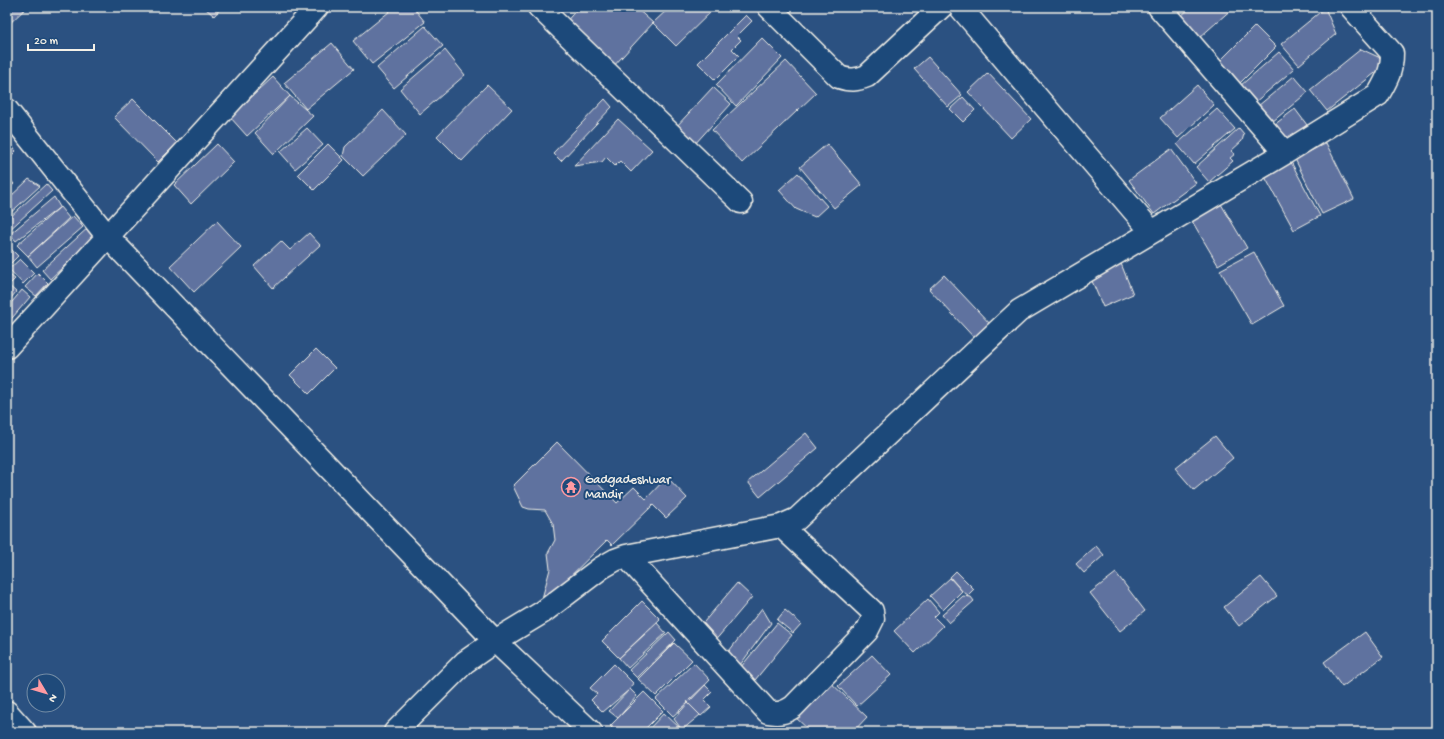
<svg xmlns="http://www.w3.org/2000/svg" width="1444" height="739" viewBox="0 0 1444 739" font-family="'Gochi Hand',sans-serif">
<rect width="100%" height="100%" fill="#2b5181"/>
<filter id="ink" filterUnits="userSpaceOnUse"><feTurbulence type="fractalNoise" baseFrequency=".025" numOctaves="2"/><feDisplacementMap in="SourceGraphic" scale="8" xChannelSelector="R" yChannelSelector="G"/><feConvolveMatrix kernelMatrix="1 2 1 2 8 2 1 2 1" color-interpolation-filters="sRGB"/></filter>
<g filter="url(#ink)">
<path fill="#5f729f" stroke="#f4f1e8" d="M 7,7 L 27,7 L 7,26 Z
M 204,7 L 222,7 L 214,16 Z
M 395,7 L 413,7 L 425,22 L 372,64 L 353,41 Z
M 579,7 L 635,7 L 653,23 L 612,68 L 564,24 Z
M 670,7 L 716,7 L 676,46 L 653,23 Z
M 783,7 L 794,7 L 789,12 Z
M 1191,7 L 1234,7 L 1199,38 L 1180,17 Z
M 1325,8 L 1336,34 L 1299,65 L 1281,44 Z
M 746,15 L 752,21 L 737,36 L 741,40 L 732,49 L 739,56 L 715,80 L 698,63 Z
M 425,26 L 443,46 L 394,88 L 377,68 Z
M 1255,26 L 1276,47 L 1240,83 L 1219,62 Z
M 762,38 L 782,58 L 736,106 L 716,85 Z
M 332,43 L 354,69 L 306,109 L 284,83 Z
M 1361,49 L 1389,62 L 1327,111 L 1310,90 Z
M 445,50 L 465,75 L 420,114 L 400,89 Z
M 1279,52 L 1294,69 L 1254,103 L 1240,86 Z
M 928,57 L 962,95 L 948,107 L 914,69 Z
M 786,61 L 816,93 L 742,163 L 712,130 Z
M 988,73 L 1031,119 L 1011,138 L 968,92 Z
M 1294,76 L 1308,92 L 1266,127 L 1252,111 Z
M 273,77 L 290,96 L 247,136 L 230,117 Z
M 487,85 L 512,109 L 462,161 L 437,136 Z
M 1197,85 L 1214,105 L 1178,138 L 1160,118 Z
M 713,87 L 731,104 L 694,145 L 675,128 Z
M 290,96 L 313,116 L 274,154 L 255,133 Z
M 963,97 L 975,110 L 963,122 L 950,109 Z
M 133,99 L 177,143 L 158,162 L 114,117 Z
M 605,99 L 612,107 L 561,161 L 553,153 Z
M 1217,109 L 1235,129 L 1194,164 L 1177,144 Z
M 1295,109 L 1307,125 L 1282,144 L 1270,128 Z
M 383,110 L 406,135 L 363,176 L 343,156 L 345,147 Z
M 618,119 L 652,150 L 631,172 L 620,161 L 615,166 L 606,157 L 602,162 L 574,166 Z
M 307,128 L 323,145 L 295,169 L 280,152 Z
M 1239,128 L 1244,134 L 1242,141 L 1231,151 L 1235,154 L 1230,158 L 1233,161 L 1209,182 L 1196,167 Z
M 7,141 L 16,151 L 7,160 Z
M 1326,143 L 1354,199 L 1322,214 L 1295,159 Z
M 217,144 L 234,162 L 191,204 L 174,185 Z
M 328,144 L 344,160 L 314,190 L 298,174 Z
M 827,144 L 862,185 L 834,208 L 800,167 Z
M 1171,149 L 1196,183 L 1154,214 L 1129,180 Z
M 1291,162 L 1320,216 L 1294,230 L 1265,177 Z
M 798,173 L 827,206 L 815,217 L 796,209 L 779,190 Z
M 7,176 L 14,184 L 7,190 Z
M 29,179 L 40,186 L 7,216 L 7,200 Z
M 46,184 L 52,191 L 7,232 L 7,220 Z
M 54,197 L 60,207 L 16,241 L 10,234 Z
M 1221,204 L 1247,248 L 1218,265 L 1192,221 Z
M 60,207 L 69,218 L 28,256 L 17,245 Z
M 73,216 L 83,227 L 37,267 L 28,256 Z
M 217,221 L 241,247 L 194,292 L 170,266 Z
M 91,225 L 99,234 L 50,279 L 42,270 Z
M 309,233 L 320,245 L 273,288 L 254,266 L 281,241 L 290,250 Z
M 7,245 L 18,256 L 7,267 Z
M 1254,252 L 1284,306 L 1252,325 L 1220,270 Z
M 20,259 L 34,273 L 23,284 L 9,269 Z
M 1120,261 L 1133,294 L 1103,307 L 1089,274 Z
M 7,273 L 15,279 L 9,285 L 7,283 Z
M 38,273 L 48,283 L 36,296 L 25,287 Z
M 944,275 L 993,327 L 978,342 L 929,289 Z
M 7,284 L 16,292 L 7,303 Z
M 22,290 L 30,297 L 7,324 L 7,308 Z
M 316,349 L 335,368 L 309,394 L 290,375 Z
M 806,433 L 818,448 L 760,497 L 748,482 Z
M 1215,436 L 1233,458 L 1194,490 L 1175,468 Z
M 557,442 L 617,503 L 634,487 L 646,499 L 667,477 L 687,498 L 666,518 L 653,505 L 612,545 L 607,540 L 540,606 L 550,569 L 548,553 L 555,540 L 553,524 L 545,510 L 529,509 L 523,507 L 513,486 Z
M 1096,546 L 1104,555 L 1084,573 L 1076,564 Z
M 956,571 L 974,589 L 968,595 L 962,591 L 950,577 Z
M 1116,573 L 1145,611 L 1120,631 L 1090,593 Z
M 1261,577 L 1277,596 L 1239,626 L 1224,607 Z
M 950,578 L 962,591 L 943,610 L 930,596 Z
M 737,583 L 752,597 L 714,642 L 698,629 Z
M 963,596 L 971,597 L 974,601 L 949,623 L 942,615 Z
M 928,599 L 939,612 L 934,617 L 943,626 L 915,653 L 894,631 Z
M 642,601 L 660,619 L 619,658 L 602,641 Z
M 762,608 L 771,623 L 740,665 L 726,655 Z
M 785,610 L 801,624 L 793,633 L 777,620 Z
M 657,623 L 666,633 L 628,668 L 619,658 Z
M 777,623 L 792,635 L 755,680 L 740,668 Z
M 669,632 L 676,640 L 637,678 L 629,670 Z
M 1365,632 L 1383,657 L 1342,687 L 1324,662 Z
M 674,643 L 692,660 L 656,696 L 638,679 Z
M 872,655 L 891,675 L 857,706 L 838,686 Z
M 694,663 L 710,680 L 688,703 L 673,716 L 656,699 Z
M 614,664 L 633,683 L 630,689 L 603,712 L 591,700 L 597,694 L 590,688 Z
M 827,679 L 867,717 L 853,732 L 811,732 L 793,715 Z
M 705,685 L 712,692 L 704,700 L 711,707 L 701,716 L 687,702 Z
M 630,689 L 637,696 L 618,718 L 609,711 Z
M 644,692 L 663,711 L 642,732 L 616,732 L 610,726 Z
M 688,703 L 700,715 L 682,730 L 674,719 Z
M 664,713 L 682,730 L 680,732 L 646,732 Z"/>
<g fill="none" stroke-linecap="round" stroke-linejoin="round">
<defs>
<path id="minor" d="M 539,7 L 741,202
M 769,7 L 839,77 C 850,81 857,80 867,76 L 941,7
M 960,7 L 1152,232
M 1159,7 L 1285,153
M 7,110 L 108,237 L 495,641 L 591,732
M 7,347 L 317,7
M 626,556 L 768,712 C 778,714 784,713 793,707 L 867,631 L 873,619 L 872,611 L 781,526
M 7,712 L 25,732
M 395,732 L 465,662 L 495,641 L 543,612 L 601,568 L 615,560 L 626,556 L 781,526 L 797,519 L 1019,311 L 1285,153 L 1378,95 C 1387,79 1392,71 1392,53 L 1351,7"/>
</defs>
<use href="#minor" stroke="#f4f1e8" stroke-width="25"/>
<use href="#minor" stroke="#1f4a7a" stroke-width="22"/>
</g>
</g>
<defs>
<symbol id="temple-ring" viewBox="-11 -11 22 22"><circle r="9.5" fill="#1f4a7a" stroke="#ff9aa2" stroke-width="1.5"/><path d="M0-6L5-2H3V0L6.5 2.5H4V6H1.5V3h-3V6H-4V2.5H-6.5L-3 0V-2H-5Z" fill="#ff9aa2"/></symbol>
</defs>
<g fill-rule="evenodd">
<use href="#temple-ring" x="560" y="476" width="22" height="22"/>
</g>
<g text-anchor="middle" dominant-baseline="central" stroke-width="4" stroke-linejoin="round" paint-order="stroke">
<g font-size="13" fill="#f4f1e8" stroke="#1f4a7a" text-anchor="start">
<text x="585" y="480">Gadgadeshwar<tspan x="585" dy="15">Mandir</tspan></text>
</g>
</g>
<rect width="1444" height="739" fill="none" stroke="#1f4a7a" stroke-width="24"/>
<rect x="12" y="12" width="1420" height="715" fill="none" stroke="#f4f1e8" stroke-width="1.5" filter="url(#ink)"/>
<g transform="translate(46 693) rotate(128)"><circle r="19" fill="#1f4a7a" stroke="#748da6"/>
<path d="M0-3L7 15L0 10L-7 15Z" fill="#ff9aa2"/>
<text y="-6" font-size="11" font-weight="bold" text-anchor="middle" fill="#f4f1e8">N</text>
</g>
<path d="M28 44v6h66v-6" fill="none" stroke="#f4f1e8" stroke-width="2"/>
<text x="34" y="44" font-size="12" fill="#f4f1e8" stroke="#1f4a7a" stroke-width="3" paint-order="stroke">20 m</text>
</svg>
